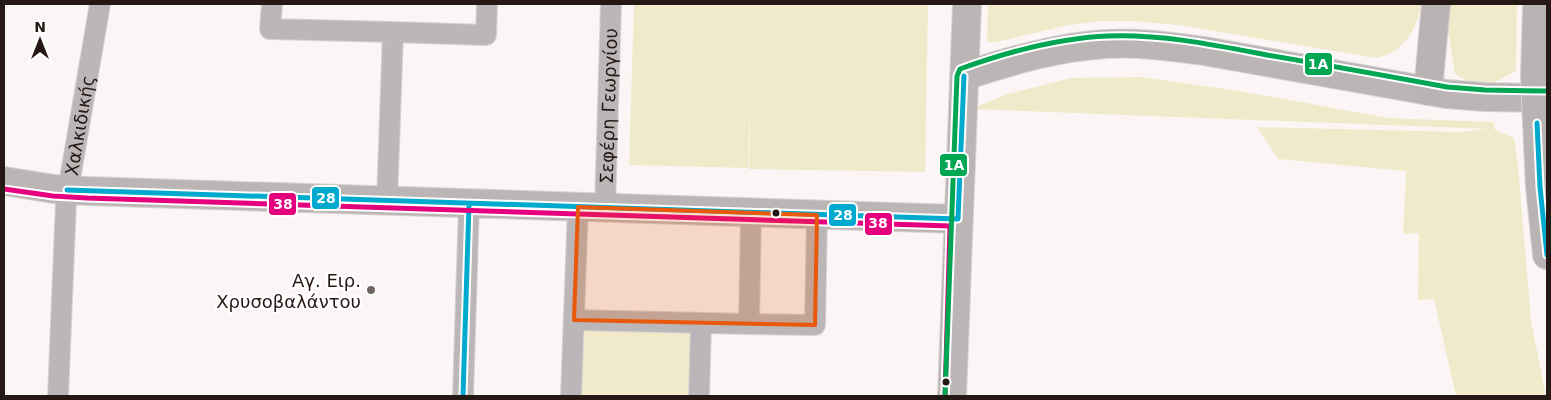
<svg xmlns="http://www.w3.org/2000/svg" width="1551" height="400" viewBox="0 0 1551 400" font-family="'DejaVu Sans',sans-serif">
<rect width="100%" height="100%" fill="#fbf6f5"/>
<path fill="#f1eaca" d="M 634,4 L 928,4 L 925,172 L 749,169 L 751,78 L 748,168 L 629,165 Z
M 988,4 L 1421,4 C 1417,30 1403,53 1376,58 L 1178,25 L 1132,21 L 1101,21 L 1069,25 L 996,42 L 987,42 Z
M 1449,4 L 1517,4 L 1516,71 C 1491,84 1481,92 1455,74 L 1447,25 Z
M 1141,77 L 1239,91 L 1388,118 L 1493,122 L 1495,130 L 1514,138 L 1518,165 L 1531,321 L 1546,396 L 1456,396 L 1434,299 L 1418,300 L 1419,233 L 1403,234 L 1406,171 L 1278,159 L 1257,127 L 1459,132 L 1487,129 L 971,109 L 1008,94 L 1071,78 Z
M 579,326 L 694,328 L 692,396 L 578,396 Z"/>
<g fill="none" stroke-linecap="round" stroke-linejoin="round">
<defs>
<g id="street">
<path d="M 272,4 L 270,29 L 393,32 L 387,201"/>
<path d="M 393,32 L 486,35 L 487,4"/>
<path id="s1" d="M 605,208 L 611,4"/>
<path d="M 574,320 L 749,324 L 751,213"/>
<path d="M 749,324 L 815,325 L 817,215"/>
<path id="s2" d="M 58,396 L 66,202 L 100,4"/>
<path d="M 463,396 L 469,204"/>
<path d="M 571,396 L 578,207"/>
<path d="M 699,396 L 701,323"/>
</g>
<path id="secondary" d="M 964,76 C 1010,61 1057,47 1106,44 C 1139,42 1172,47 1204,51 L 1446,94 L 1485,97 L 1547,98
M 4,181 L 54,189 L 87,191 L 958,219
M 952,396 L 967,4"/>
<path id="highway" d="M 1535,76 L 1537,4
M 1428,91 L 1436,4
M 1537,123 L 1540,187 L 1547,255"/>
</defs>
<use href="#street" stroke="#d8d3d2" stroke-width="22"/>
<use href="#secondary" stroke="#d8d3d2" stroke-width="30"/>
<use href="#highway" stroke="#d8d3d2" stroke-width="30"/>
<use href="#street" stroke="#bbb6b7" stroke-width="20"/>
<use href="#secondary" stroke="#bbb5b6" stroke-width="28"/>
<use href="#highway" stroke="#bab3b4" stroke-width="28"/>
<defs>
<path id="highway-bridge" d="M 1535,76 L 1537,123"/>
</defs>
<use href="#highway-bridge" stroke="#d8d3d2" stroke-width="30" stroke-linecap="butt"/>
<use href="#highway-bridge" stroke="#bab3b4" stroke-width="28"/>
<defs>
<path id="bus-1" d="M 1537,123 L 1540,187 L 1547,255
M 67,190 L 958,219 L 964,76
M 463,396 L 469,204"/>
<path id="bus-2" d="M 4,189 L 53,196 L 87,198 L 950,226 L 945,396"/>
<path id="bus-3" d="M 945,396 L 957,76 L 960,69 C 1007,52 1059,38 1108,36 C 1162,34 1215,45 1267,55 C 1327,65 1387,76 1447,87 L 1485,90 L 1547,91"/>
</defs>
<use href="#bus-1" stroke="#fff" stroke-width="9"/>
<use href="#bus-2" stroke="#fff" stroke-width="9"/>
<use href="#bus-3" stroke="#fff" stroke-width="9"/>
<use href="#bus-1" stroke="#00a9ce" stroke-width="5"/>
<use href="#bus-2" stroke="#e5007d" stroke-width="5"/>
<use href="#bus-3" stroke="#00a651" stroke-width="5"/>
</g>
<path fill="#e8590c" fill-opacity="0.2" stroke="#e8590c" stroke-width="4" stroke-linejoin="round" d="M 578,207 L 817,215 L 815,325 L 574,320 Z"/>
<g fill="#261815" stroke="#fff" stroke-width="2">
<circle cx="776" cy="213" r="4.5"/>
<circle cx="946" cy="382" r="4.5"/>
</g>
<circle fill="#716663" stroke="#fff" stroke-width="2" cx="371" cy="290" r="5"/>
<g text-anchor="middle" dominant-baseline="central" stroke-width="5" stroke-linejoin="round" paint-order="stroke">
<g font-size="18" fill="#261815" stroke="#fff">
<text stroke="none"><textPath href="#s1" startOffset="102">Σεφέρη Γεωργίου</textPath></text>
<text stroke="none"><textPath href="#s2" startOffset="272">Χαλκιδικής</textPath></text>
</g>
<g font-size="18" fill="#261815" stroke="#fff" text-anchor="end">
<text x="361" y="280">Αγ. Ειρ.<tspan x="361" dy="21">Χρυσοβαλάντου</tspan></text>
</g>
</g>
<g stroke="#fff" stroke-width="2">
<rect x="1304" y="52" width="29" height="24" rx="5" fill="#00a651"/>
<rect x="939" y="153" width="29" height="24" rx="5" fill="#00a651"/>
<rect x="311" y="186" width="29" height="24" rx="5" fill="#00a9ce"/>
<rect x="268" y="192" width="29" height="24" rx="5" fill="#e5007d"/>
<rect x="828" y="203" width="29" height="24" rx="5" fill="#00a9ce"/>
<rect x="864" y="212" width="29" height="24" rx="5" fill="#e5007d"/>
</g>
<g font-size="14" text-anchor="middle" font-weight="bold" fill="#fff">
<text x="1318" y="69">1Α</text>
<text x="954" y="170">1Α</text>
<text x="326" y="203">28</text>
<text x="283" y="209">38</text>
<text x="843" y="220">28</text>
<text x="878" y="228">38</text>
</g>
<rect width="1551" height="400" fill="none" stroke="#261815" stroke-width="10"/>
<g transform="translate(40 40)" stroke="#ffffff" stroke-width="4" paint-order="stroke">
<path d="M0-4L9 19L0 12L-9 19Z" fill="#261815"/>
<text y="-8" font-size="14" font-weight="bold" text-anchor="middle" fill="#261815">N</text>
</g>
</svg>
